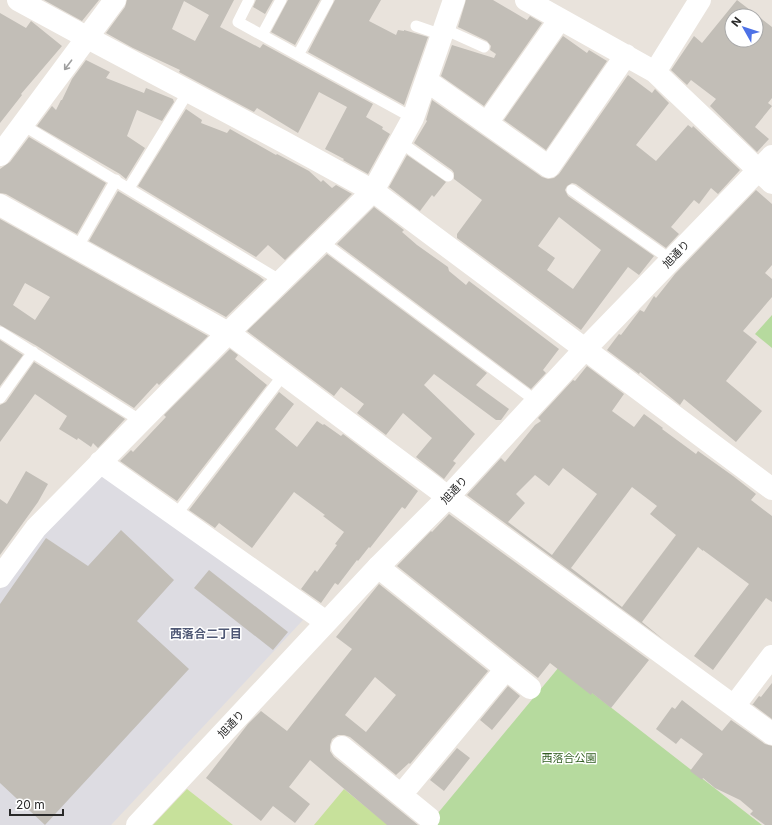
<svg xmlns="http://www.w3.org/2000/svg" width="772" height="825" viewBox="0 0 772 825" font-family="Inter,'Noto Sans JP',sans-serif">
<rect width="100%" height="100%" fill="#e9e3dc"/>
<path fill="#dddce2" d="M 102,473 L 303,620 L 111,825 L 0,825 L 0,589 L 39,536 Z"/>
<path fill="#b6da9e" d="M 772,315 L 772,348 L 755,334 Z
M 559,667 L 762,825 L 428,825 Z"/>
<path fill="#c7e19b" d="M 187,789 L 233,825 L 153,825 Z
M 344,789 L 388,825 L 314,825 Z"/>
<path fill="#c2beb7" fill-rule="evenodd" d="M 44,0 L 99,0 L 82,21 Z
M 127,0 L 234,0 L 220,27 L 260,48 L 263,44 L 373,104 L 366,117 L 383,127 L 382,129 L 390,134 L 368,174 L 343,160 L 344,159 L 325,149 L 347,107 L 319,92 L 298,133 L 257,108 L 254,112 L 179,72 L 180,70 L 133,48 L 106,33 L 125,7 ZM 184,1 L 209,15 L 195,41 L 172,29 Z
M 256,0 L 273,0 L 265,14 L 253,7 Z
M 288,0 L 320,0 L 295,45 L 271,32 Z
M 335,0 L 381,0 L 369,21 L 396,35 L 398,30 L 404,31 L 404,30 L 428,37 L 404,105 L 308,52 Z
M 466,0 L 493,0 L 527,20 L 530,16 L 542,23 L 484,106 L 441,76 L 452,45 L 494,58 L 496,54 L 490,50 L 491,46 L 487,41 L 458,27 Z
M 737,0 L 772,27 L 772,98 L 768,103 L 772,106 L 755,127 L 769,139 L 757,152 L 710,106 L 716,99 L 691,80 L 687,85 L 671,70 L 694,36 L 702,43 ZM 732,16 L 756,16 L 756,40 L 732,40 Z
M 0,13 L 26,28 L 31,21 L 62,46 L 21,94 L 22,95 L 0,123 Z
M 563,36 L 587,53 L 589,50 L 607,61 L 546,150 L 504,120 Z
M 86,60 L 110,72 L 106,78 L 144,93 L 146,88 L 173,99 L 174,102 L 162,121 L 137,110 L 127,136 L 145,148 L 126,179 L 120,174 L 37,126 L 52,106 L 56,110 L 61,100 L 62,100 L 72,79 Z
M 628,75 L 652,93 L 655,89 L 669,103 L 636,145 L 656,161 L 688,125 L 692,128 L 693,126 L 740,170 L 718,194 L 711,188 L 699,204 L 694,200 L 671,227 L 679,234 L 666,248 L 576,184 L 572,183 L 567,186 L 565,190 L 568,196 L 654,256 L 639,275 L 628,267 L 581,330 L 457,238 L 457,234 L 482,200 L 454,179 L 454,173 L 452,170 L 414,143 L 427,121 L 426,120 L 432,100 L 542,177 L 548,179 L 554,178 L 559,174 ZM 559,217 L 601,250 L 573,289 L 547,270 L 555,258 L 538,246 Z
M 186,109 L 202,120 L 201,123 L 227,133 L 230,129 L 276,155 L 277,154 L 309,171 L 321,182 L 323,180 L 332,188 L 336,185 L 352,194 L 285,260 L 268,245 L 256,257 L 138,186 Z
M 29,137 L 106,183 L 77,234 L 6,194 L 0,193 L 0,169 L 10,162 Z
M 407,155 L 446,182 L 434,197 L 432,195 L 420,211 L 389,187 Z
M 756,190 L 772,204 L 772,265 L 765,273 L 772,279 L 772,297 L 743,331 L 757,342 L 726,381 L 762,411 L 736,442 L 684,399 L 680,405 L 640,372 L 639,374 L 607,350 L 619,334 L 621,335 L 637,314 L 640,310 L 644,312 L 654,296 L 656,298 L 675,274 Z
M 118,191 L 259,276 L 264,280 L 226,317 L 89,241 Z
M 374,207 L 404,230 L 402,232 L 417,245 L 448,267 L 449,271 L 466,285 L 469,281 L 559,349 L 543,370 L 546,373 L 531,389 L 337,244 Z
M 0,219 L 208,336 L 159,385 L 157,383 L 134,408 L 37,346 L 0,325 ZM 25,283 L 50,297 L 35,320 L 13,305 Z
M 327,254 L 487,373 L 476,385 L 509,409 L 501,420 L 496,420 L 434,374 L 424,385 L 475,434 L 453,461 L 456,463 L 444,479 L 416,457 L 432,438 L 403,413 L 386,435 L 357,413 L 364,404 L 341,387 L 334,396 L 247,331 Z
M 0,340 L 23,355 L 0,386 Z
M 230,349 L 238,355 L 235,359 L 267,385 L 177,501 L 120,461 L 131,450 L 133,452 L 166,417 L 164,415 Z
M 34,362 L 125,419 L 98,448 L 93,443 L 91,447 L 78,438 L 77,440 L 59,429 L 67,416 L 35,394 L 0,442 L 0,405 L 6,402 Z
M 587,366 L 624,394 L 612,411 L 634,427 L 644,414 L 663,428 L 662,429 L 696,454 L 698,451 L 733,476 L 756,494 L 751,500 L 772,516 L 772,602 L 766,598 L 713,670 L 694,656 L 749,584 L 703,550 L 703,551 L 698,547 L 642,622 L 664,640 L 467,495 L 501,458 L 505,462 L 535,425 L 541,421 L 538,418 L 573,380 L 575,381 ZM 563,468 L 597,494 L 552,555 L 508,522 L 525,503 L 516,494 L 535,475 L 549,486 ZM 632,487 L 657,506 L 650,514 L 676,535 L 622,607 L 571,568 Z
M 279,392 L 294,404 L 275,429 L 297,447 L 317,421 L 323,425 L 324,424 L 341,436 L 343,434 L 418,491 L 405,509 L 402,507 L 370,548 L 369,547 L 358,561 L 357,560 L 338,585 L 335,583 L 321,603 L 301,589 L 315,570 L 317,572 L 337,545 L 335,544 L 344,532 L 323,516 L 325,515 L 294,492 L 252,548 L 219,523 L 215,528 L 189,510 Z
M 26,471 L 48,484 L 38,502 L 0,555 L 0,499 L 7,504 Z
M 449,514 L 649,660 L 611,708 L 592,693 L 591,695 L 550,663 L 538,678 L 397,566 L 431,531 L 432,532 Z
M 121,530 L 174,580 L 137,621 L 189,669 L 45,825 L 0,783 L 0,604 L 46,538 L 88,566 Z
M 209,570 L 288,632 L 273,650 L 194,588 Z
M 379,584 L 488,671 L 410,764 L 409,763 L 396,775 L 350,737 L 344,735 L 338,735 L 332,739 L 330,745 L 330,751 L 334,757 L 418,825 L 387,825 L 310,760 L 289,787 L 310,804 L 295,823 L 273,806 L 261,821 L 206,778 L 248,724 L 261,711 L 287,731 L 352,649 L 336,637 ZM 375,677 L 396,695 L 366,732 L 345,715 Z
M 772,683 L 772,719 L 752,704 L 753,704 L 759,696 L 761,697 Z
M 508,686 L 520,696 L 492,730 L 480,720 Z
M 682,700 L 722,731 L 731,720 L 765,744 L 772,746 L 772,825 L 765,825 L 750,814 L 753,811 L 740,800 L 715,788 L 703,778 L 702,780 L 690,771 L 703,754 L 681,738 L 676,744 L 656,729 L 672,707 L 675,709 Z
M 457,748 L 470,758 L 444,791 L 430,780 Z"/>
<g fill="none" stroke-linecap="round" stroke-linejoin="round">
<path stroke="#fff" stroke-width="11" d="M 249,0 L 238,22 L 413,118
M 416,26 L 442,35
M 444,29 L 484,47
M 262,35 L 281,0
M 298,55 L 328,0
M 23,125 L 281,281
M 400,142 L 448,176
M 129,188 L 188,92
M 572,190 L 671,260
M 321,241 L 536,401
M 77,248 L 116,180
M 0,332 L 141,421
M 0,398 L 33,352
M 175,516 L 284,374"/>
<path stroke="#fff" stroke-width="22" d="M 526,0 L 655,72 L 772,183
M 655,72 L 700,0
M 427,81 L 549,167 L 626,55
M 487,123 L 560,19
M 0,155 L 115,0
M 0,205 L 230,334 L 448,497 L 772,734
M 100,462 L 326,622
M 378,567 L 530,688
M 0,577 L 36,528 L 228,333 L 373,191 L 413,118 L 454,0
M 734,706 L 772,656
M 342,747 L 429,818
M 401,795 L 506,669"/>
<path stroke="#fff" stroke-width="22" d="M 18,0 L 88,38 L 282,141 L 373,191 L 772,489
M 137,825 L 378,567 L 448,497 L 585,349 L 772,156"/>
</g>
<defs><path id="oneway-shaft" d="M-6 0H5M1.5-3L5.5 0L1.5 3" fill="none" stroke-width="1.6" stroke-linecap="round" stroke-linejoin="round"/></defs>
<use stroke="#9f9f9f" href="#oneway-shaft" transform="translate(68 65) rotate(127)"/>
<g text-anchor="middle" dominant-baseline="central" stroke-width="3" stroke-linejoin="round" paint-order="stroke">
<g font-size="11" fill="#292929" stroke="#fff">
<text transform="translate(676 254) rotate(-46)">旭通り</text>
<text transform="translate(454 490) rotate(-47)">旭通り</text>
<text transform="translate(231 724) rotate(-47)">旭通り</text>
</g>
<g font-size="11" fill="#315d21" stroke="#fff">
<text x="569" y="758">西落合公園</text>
</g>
<g font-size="12" font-weight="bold" fill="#4e5774" stroke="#fff">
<text x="206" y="633">西落合二丁目</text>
</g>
</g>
<g transform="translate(744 28) rotate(309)"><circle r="19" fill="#ffffff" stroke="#a9a9a9"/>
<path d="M0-3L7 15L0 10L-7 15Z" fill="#4d71e6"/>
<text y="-6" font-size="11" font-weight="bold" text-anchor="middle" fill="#292929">N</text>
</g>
<path d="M10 809v6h53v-6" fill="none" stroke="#292929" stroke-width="2"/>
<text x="16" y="809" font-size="12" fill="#292929" stroke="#ffffff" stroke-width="3" paint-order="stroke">20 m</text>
</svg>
